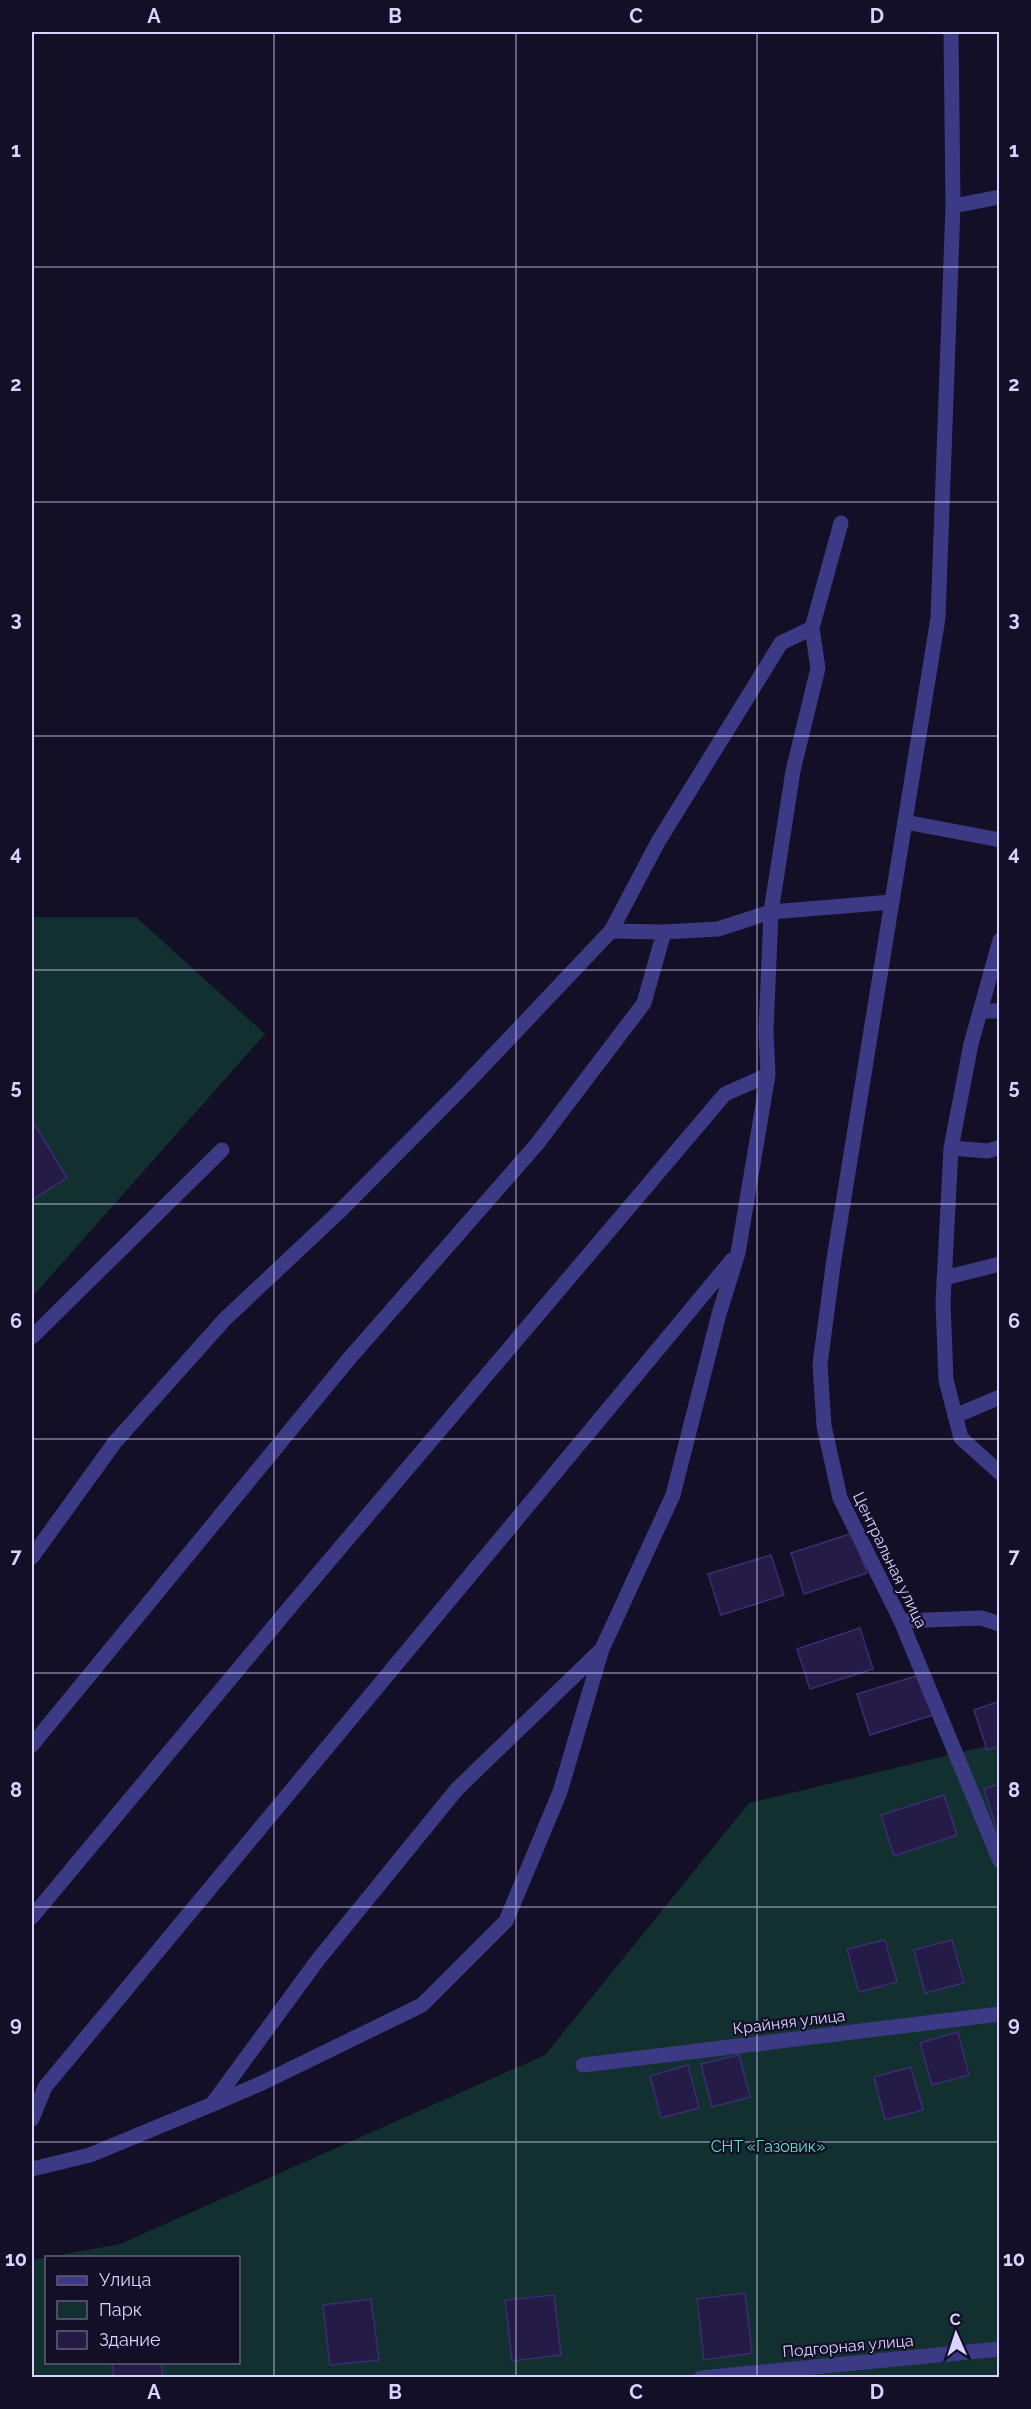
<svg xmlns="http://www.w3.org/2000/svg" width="1031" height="2409" viewBox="0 0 1031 2409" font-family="Raleway,sans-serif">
<rect width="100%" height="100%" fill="#130f26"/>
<path fill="#12302f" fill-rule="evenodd" d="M 32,917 L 136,917 L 265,1034 L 32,1297 Z
M 999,1743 L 999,2377 L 32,2378 L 32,2260 L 120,2244 L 545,2055 L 749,1803 ZM 46,2258 L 238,2258 L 238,2362 L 46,2362 Z"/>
<path fill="#241b47" stroke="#3b2d73" stroke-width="1.5" d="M 32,1120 L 67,1178 L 32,1200 Z
M 853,1533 L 867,1573 L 804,1594 L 791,1553 Z
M 771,1555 L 784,1595 L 721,1615 L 708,1574 Z
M 860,1628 L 873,1669 L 810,1689 L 797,1649 Z
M 920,1675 L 933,1715 L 870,1735 L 857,1694 Z
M 1000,1701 L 1000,1746 L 987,1750 L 974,1710 Z
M 1000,1784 L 1000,1829 L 997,1830 L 984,1789 Z
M 944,1795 L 957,1835 L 894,1856 L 881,1815 Z
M 885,1940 L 897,1982 L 859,1992 L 847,1949 Z
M 952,1940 L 964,1983 L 925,1993 L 914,1950 Z
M 958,2032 L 969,2075 L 932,2085 L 920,2043 Z
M 739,2055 L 750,2097 L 712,2107 L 701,2064 Z
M 688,2065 L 699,2108 L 661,2118 L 650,2076 Z
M 911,2067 L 923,2110 L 885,2120 L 874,2077 Z
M 745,2293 L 752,2353 L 704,2360 L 697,2299 Z
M 554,2295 L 561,2355 L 512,2361 L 505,2300 Z
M 371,2299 L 379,2360 L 330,2365 L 323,2305 Z
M 112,2362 L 161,2362 L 163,2378 L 114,2378 Z"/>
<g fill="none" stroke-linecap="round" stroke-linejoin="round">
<path stroke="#3d3a85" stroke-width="15" d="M 812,628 L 841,523
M 905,822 L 1000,840
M 1000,940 L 971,1044 L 951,1148 L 943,1303 L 946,1380 L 961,1438 L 1000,1473
M 980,1011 L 1000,1011
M 951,1148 L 988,1151 L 1000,1147
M 944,1278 L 1000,1264
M 32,1337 L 222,1150
M 955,1416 L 1000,1397
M 32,1557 L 115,1442 L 225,1319 L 341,1210 L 467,1083 L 611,931 L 664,932 L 718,929 L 771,912 L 892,902
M 901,1621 L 981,1618 L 1000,1624
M 32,1745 L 348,1360 L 537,1144 L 644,1003 L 664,932
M 32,1917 L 295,1601 L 725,1094 L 768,1075
M 583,2065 L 1000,2014
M 213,2103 L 317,1961 L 457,1789 L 600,1651
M 32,2119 L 45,2087 L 732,1260
M 32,2169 L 90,2155 L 213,2104 L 262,2083 L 422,2005 L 506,1921 L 560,1792 L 602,1649 L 673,1495 L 719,1314 L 738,1253 L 768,1075 L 766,1031 L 771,912 L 793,771 L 818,668 L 812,628 L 781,643 L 658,842 L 611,931
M 701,2378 L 1000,2349"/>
<path stroke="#3d3a85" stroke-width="15" d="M 951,32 L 953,206 L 938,618 L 834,1259 L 820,1364 L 824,1426 L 840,1498 L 901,1621 L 1000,1861
M 953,206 L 1000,197"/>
</g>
<path fill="none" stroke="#d9d4ff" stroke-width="1.5" stroke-opacity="0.55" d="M 274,32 L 274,2378M 516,32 L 516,2378M 757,32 L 757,2378M 32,267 L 1000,267M 32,502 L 1000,502M 32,736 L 1000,736M 32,970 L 1000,970M 32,1204 L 1000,1204M 32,1439 L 1000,1439M 32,1673 L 1000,1673M 32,1907 L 1000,1907M 32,2142 L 1000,2142"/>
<g text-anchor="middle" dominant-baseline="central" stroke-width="4.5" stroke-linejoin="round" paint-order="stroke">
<g font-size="16" fill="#d9d4ff" stroke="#130f26">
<text transform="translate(890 1560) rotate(64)">Центральная улица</text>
<text transform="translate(789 2022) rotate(-7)">Крайняя улица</text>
<text transform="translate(848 2346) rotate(-5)">Подгорная улица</text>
</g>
<g font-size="16" fill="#5fe0c0" stroke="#130f26">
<text x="768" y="2146">СНТ «Газовик»</text>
</g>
</g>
<rect width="1031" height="2409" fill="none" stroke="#130f26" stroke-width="66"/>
<rect x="45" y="2256" width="195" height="108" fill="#130f26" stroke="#625e7d" stroke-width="1.5"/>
<rect x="57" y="2276" width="30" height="9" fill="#3d3a85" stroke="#625e7d" stroke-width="1.5"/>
<text x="99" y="2286" font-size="18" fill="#d9d4ff">Улица</text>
<rect x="57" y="2301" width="30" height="18" fill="#12302f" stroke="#625e7d" stroke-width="1.5"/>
<text x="99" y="2316" font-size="18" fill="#d9d4ff">Парк</text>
<rect x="57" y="2331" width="30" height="18" fill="#241b47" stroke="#625e7d" stroke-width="1.5"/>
<text x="99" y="2346" font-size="18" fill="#d9d4ff">Здание</text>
<g transform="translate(956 2334) rotate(357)" stroke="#130f26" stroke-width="4.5" paint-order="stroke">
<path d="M0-4.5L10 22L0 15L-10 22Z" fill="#d9d4ff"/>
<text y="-9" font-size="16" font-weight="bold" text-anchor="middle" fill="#d9d4ff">С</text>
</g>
<rect x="33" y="33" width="965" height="2343" fill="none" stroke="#d9d4ff" stroke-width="2"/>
<g font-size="20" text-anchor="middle" font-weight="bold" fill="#d9d4ff">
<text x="154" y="23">A</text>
<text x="395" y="23">B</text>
<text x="636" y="23">C</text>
<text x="877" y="23">D</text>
<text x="16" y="157">1</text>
<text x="1014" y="157">1</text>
<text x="16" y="391">2</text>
<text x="1014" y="391">2</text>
<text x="16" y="626">3</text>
<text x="1014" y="626">3</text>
<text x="16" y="860">4</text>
<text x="1014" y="860">4</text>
<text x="16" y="1094">5</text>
<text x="1014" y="1094">5</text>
<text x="16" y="1328">6</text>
<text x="1014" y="1328">6</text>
<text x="16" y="1563">7</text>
<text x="1014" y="1563">7</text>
<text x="16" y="1797">8</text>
<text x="1014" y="1797">8</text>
<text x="16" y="2031">9</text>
<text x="1014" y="2031">9</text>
<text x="16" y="2266">10</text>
<text x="1014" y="2266">10</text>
<text x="154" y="2399">A</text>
<text x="395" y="2399">B</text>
<text x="636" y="2399">C</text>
<text x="877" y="2399">D</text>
</g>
</svg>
